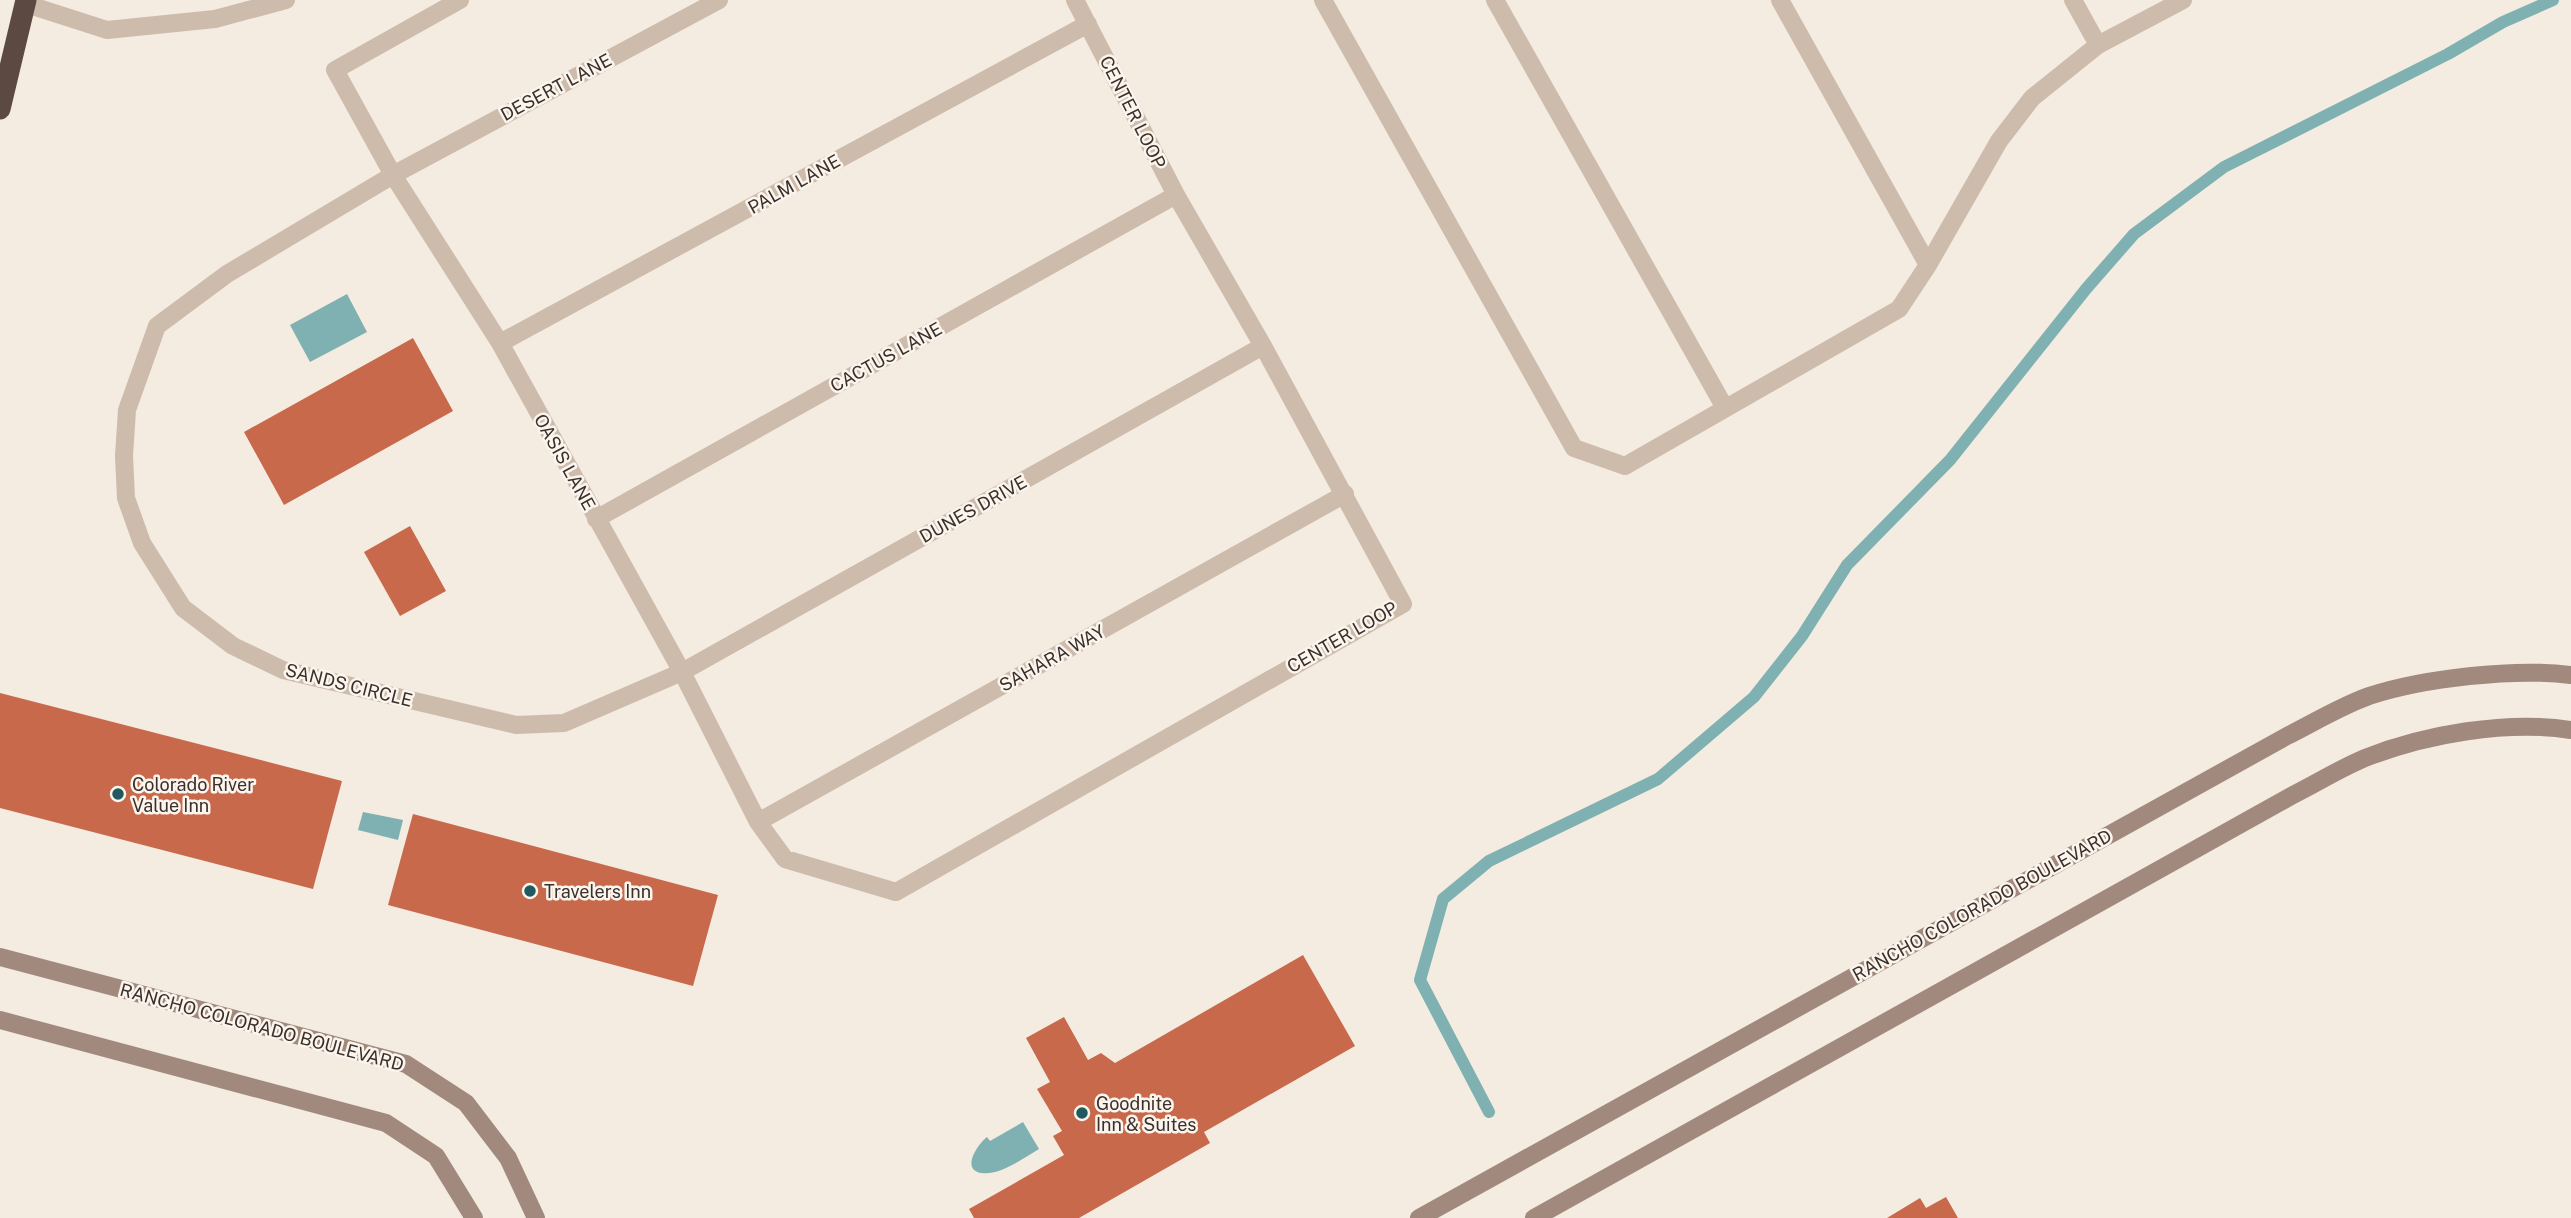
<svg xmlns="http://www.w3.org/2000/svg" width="2571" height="1218" viewBox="0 0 2571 1218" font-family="'Public Sans',sans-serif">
<rect width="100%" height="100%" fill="#f4ebe1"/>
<path fill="#7fb0b2" d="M 347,294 L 367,332 L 310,362 L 290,325 Z
M 363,812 L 403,820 L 398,840 L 358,830 Z
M 1023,1122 L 1039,1149 C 1023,1158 1001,1176 981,1173 C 960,1169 979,1143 987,1137 L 990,1141 Z"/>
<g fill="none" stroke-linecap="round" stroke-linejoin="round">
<path stroke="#7fb0b2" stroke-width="12" d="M 1489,1112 L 1420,980 L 1443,899 L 1489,861 L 1658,779 L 1754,697 L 1802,636 L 1847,565 L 1950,460 L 2086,289 L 2134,234 L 2224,167 L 2448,54 L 2503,22 L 2553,0"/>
</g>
<path fill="#c8694b" d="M 413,338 L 453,411 L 284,505 L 244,432 Z
M 410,526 L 446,591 L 400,616 L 364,552 Z
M 0,693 L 342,781 L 313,889 L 0,808 Z
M 413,814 L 718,895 L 693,986 L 388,905 Z
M 1303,955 L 1355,1046 L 1204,1132 L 1210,1143 L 1079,1218 L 974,1218 L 969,1209 L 1064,1155 L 1053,1136 L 1062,1131 L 1037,1089 L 1050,1082 L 1026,1038 L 1064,1017 L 1088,1060 L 1101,1053 L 1115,1063 Z
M 1946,1197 L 1958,1218 L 1887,1218 L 1920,1198 L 1926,1208 Z"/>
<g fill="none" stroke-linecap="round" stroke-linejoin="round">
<path stroke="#cdbbac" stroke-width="18" d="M 460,0 L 335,70 L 393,175 L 500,343 L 682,672 L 758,822 L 785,859 L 896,892 L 1403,604 L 1263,346 L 1176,195 L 1075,0
M 719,0 L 393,175 L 227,274 L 157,326 L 127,410 L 124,456 L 126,498 L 142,543 L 183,608 L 233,646 L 283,670 L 516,725 L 564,723 L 682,672 L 1263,346
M 1323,0 L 1574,448 L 1625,466 L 1899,309 L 1928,265 L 1999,141 L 2032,98 L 2098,45 L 2183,0
M 1495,0 L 1725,408
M 1780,0 L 1928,265
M 2073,0 L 2098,45
M 26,4 L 107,30 L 215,19 L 286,0
M 500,343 L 1088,24
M 596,519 L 1176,195
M 758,822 L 1345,494"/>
<path stroke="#a18a7d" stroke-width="18" d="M 0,957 L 406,1064 L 466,1103 L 508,1158 L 536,1218
M 0,1020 L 386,1123 L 436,1156 L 474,1218
M 1419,1218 L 2287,736 C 2313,723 2341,706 2369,696 C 2424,678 2514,668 2571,675
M 1534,1218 L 2293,795 C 2317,783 2341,768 2365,758 C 2426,734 2507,720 2571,730"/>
<path stroke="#5c4a42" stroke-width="21" d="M 0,109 L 26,0"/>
</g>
<g fill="#1f5a5e" stroke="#fbf5ee" stroke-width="2.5">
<circle cx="118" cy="794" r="7"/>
<circle cx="530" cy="891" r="7"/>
<circle cx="1082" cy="1113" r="7"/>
</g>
<g text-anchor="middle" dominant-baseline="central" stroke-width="5" stroke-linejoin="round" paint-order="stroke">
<g font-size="18" fill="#3b302b" stroke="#fbf5ee">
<text transform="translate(556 87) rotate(-28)">DESERT LANE</text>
<text transform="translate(1133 112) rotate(63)">CENTER LOOP</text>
<text transform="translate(794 184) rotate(-29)">PALM LANE</text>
<text transform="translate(886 357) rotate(-29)">CACTUS LANE</text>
<text transform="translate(565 462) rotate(61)">OASIS LANE</text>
<text transform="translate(973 509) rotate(-29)">DUNES DRIVE</text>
<text transform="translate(1342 637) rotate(-30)">CENTER LOOP</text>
<text transform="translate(1052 658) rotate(-29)">SAHARA WAY</text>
<text transform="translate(349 685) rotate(14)">SANDS CIRCLE</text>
<text transform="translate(1982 905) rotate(-29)">RANCHO COLORADO BOULEVARD</text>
<text transform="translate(262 1027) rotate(15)">RANCHO COLORADO BOULEVARD</text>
</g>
<g font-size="18" fill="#3b302b" stroke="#fbf5ee" text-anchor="start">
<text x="132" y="784">Colorado River<tspan x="132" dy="21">Value Inn</tspan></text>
<text x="544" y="891">Travelers Inn</text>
<text x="1096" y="1103">Goodnite<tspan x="1096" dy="21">Inn &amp; Suites</tspan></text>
</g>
</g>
</svg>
